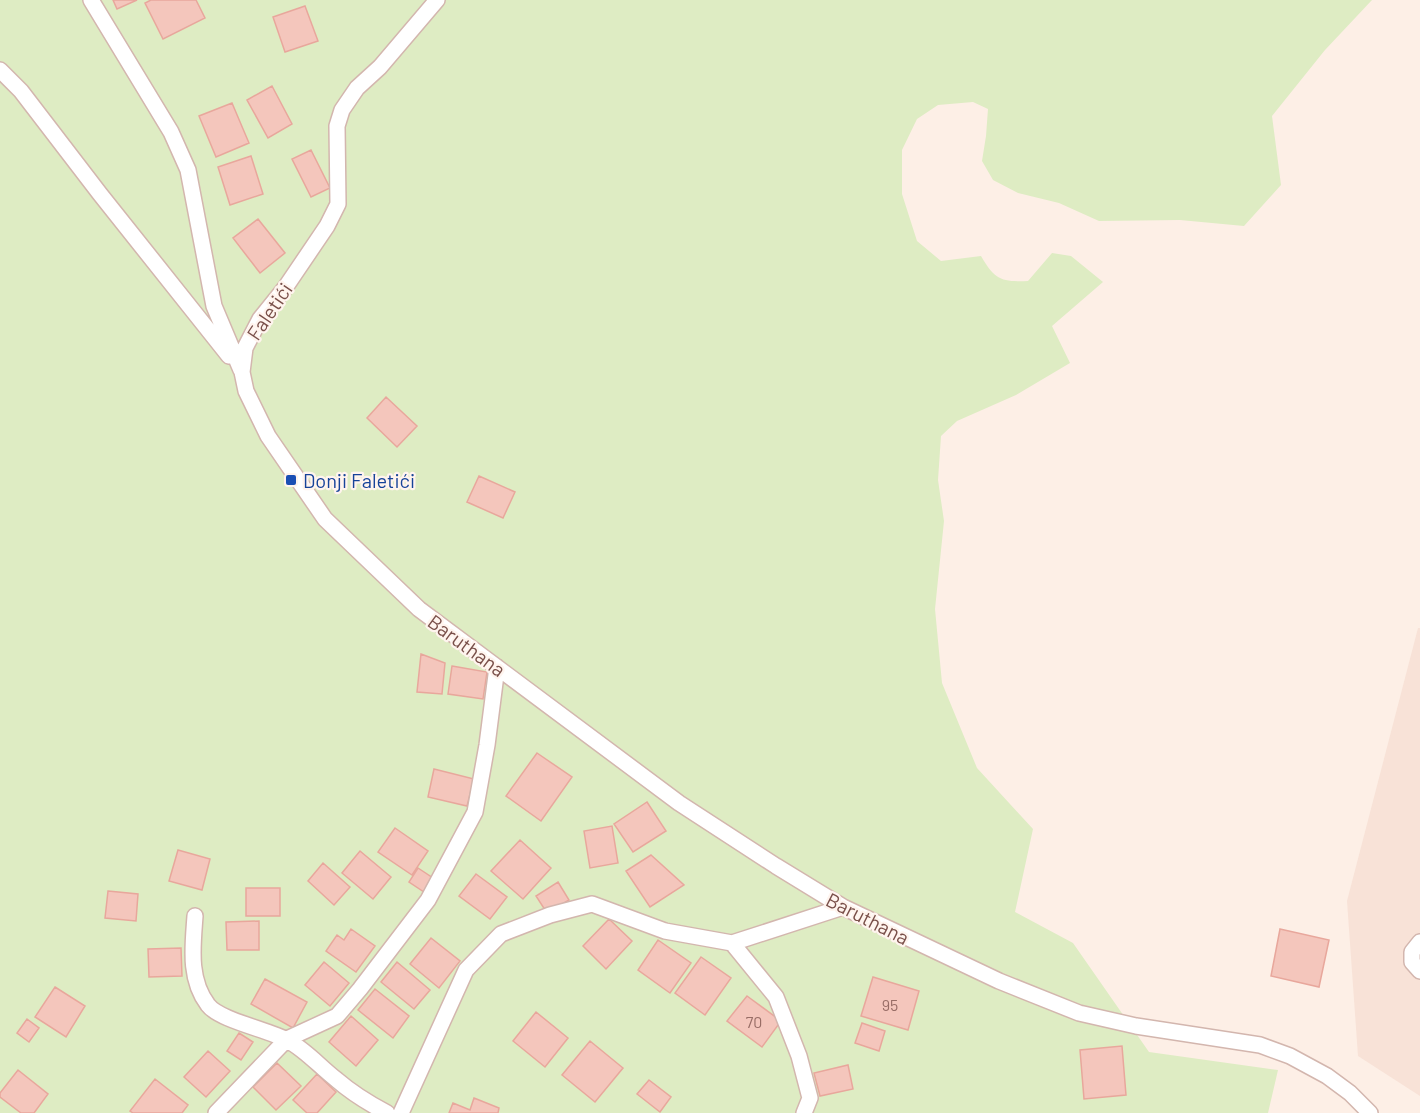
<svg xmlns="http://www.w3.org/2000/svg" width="1420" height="1113" viewBox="0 0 1420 1113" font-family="Barlow,sans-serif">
<rect width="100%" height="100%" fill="#fdefe6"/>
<path fill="#f8e2d7" d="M 1418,628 L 1420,628 L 1420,1096 L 1358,1056 L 1347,901 Z"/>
<path fill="#deecc3" d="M 0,0 L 1372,0 L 1325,50 L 1272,116 L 1281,185 L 1244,226 L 1180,220 L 1099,221 L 1059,203 L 1018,193 L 993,180 L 982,161 L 986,136 L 988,109 L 973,102 L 938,105 L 917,119 L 902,150 L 902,194 L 917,241 L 941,261 L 981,256 C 995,280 1001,282 1028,281 L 1052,253 L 1071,256 L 1103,282 L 1052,326 L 1070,363 L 1016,395 L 957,421 L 941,436 L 938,480 L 944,521 L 935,609 L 942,683 L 977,768 L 1033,829 L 1015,912 L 1073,943 L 1149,1052 L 1278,1070 L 1268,1113 L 0,1113 Z"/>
<path fill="#f4c6bc" stroke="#e8a79c" stroke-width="1.5" d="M 113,0 L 137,0 L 117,9 Z
M 151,0 L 196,0 L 205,18 L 163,39 L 145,3 Z
M 305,6 L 318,41 L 285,52 L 273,17 Z
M 272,86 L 292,124 L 268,138 L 247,100 Z
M 232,103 L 249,143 L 216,157 L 199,116 Z
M 311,150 L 330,188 L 311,197 L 292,159 Z
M 251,156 L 263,194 L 230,205 L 218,167 Z
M 258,219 L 285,253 L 260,273 L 233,238 Z
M 386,397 L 417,426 L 397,447 L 367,418 Z
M 479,476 L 515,492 L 503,518 L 467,502 Z
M 421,654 L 445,663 L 442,694 L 417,692 Z
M 452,666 L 487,672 L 483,699 L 448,694 Z
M 537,753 L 572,777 L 541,821 L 506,796 Z
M 434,769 L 474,779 L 467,806 L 428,797 Z
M 647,802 L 666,831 L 633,852 L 614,824 Z
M 612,826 L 618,863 L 590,868 L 584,831 Z
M 395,828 L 428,851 L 412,875 L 378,852 Z
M 520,840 L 551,868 L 523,899 L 491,871 Z
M 178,850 L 210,859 L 202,890 L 169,881 Z
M 360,851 L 391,877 L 373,899 L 342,873 Z
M 651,855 L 684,885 L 650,907 L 626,871 Z
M 323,863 L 350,887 L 334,905 L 308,881 Z
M 418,868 L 433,878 L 424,892 L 409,882 Z
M 476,874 L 507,897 L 490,919 L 459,896 Z
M 558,882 L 569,900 L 547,913 L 536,896 Z
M 246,888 L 280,888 L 280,916 L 246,916 Z
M 108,891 L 138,894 L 136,921 L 105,918 Z
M 609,919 L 632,941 L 606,969 L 583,946 Z
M 259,921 L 259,950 L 227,950 L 226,922 Z
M 351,929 L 375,946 L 356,972 L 326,951 L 337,935 L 344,940 Z
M 1280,929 L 1329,940 L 1319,987 L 1271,976 Z
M 431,938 L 460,961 L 439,988 L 410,964 Z
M 658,940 L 691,963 L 670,993 L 638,970 Z
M 181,948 L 182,976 L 149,977 L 148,949 Z
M 701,957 L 731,978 L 705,1015 L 675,993 Z
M 324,962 L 349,983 L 330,1006 L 305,985 Z
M 397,962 L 430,990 L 414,1009 L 381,982 Z
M 873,977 L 919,991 L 908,1030 L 861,1016 Z
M 265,979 L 307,1002 L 293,1028 L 251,1004 Z
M 55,987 L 85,1006 L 66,1037 L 35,1017 Z
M 375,989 L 409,1016 L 393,1038 L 358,1010 Z
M 747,996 L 781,1021 L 762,1047 L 727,1021 Z
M 536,1012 L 568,1038 L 545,1067 L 513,1041 Z
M 351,1016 L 378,1040 L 356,1066 L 329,1042 Z
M 27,1019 L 39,1028 L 29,1042 L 17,1033 Z
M 862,1023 L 885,1031 L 879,1051 L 855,1043 Z
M 239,1033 L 253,1042 L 241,1060 L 227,1051 Z
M 590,1041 L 623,1068 L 595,1102 L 562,1075 Z
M 1122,1046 L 1126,1095 L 1084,1099 L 1080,1050 Z
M 208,1051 L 230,1071 L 206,1097 L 184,1077 Z
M 277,1063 L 301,1086 L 276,1110 L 253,1087 Z
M 848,1065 L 853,1089 L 820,1096 L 814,1073 Z
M 18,1070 L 48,1094 L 34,1113 L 21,1113 L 0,1097 L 0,1093 Z
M 317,1074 L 336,1092 L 317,1113 L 307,1113 L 293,1100 Z
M 155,1079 L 188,1105 L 182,1113 L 133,1113 L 130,1111 Z
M 649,1080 L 671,1097 L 660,1112 L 637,1094 Z
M 474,1098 L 499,1108 L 498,1113 L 449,1113 L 453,1103 L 470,1110 Z"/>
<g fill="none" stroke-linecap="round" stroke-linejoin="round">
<defs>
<path id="street" d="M 91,0 L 171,132 L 188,170 L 214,306 L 241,370
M 437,0 L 380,67 L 357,88 L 342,110 L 337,126 L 338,204 L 327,226 L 285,288 L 260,319 L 245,348 L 242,372 L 246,391 L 268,436 L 325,519 L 419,609 L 679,803 L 776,866 L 843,907 L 999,981 L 1079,1013 L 1136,1026 L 1260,1045 L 1290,1056 L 1327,1076 L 1350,1093 L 1370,1113
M 0,70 L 21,91 L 100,194 L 229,356
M 195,916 C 193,945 188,979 208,1005 C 219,1020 269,1030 287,1040 C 306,1050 320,1067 337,1080 C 352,1093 370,1104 387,1113
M 1420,942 L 1412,952 L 1412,962 L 1420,971
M 732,943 L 776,997 L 799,1056 L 810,1098 L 804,1113
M 216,1113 L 287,1039 L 337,1016 L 360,989 L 428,900 L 475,812 L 487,745 L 497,667
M 401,1113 L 466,970 L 501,934 L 550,915 L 592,904 L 665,931 L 732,943 L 843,907"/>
</defs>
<use href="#street" stroke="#d3b6ae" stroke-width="18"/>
<use href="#street" stroke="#fff" stroke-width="15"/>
</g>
<rect fill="#1a4fb4" stroke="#fff4ee" stroke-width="2" x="285" y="474" width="12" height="12" rx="3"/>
<g text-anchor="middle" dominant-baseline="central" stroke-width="4.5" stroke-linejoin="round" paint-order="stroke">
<g font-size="16" fill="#986d66">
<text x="890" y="1004">95</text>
<text x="754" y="1021">70</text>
</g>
<g font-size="20" fill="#794f49" stroke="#fff4ee">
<text transform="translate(269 311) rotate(-56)">Faletići</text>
<text transform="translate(467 645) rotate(36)">Baruthana</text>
<text transform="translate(868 918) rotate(27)">Baruthana</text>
</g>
<g font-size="20" fill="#164399" stroke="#fff4ee" text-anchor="start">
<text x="303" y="480">Donji Faletići</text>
</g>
</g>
</svg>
